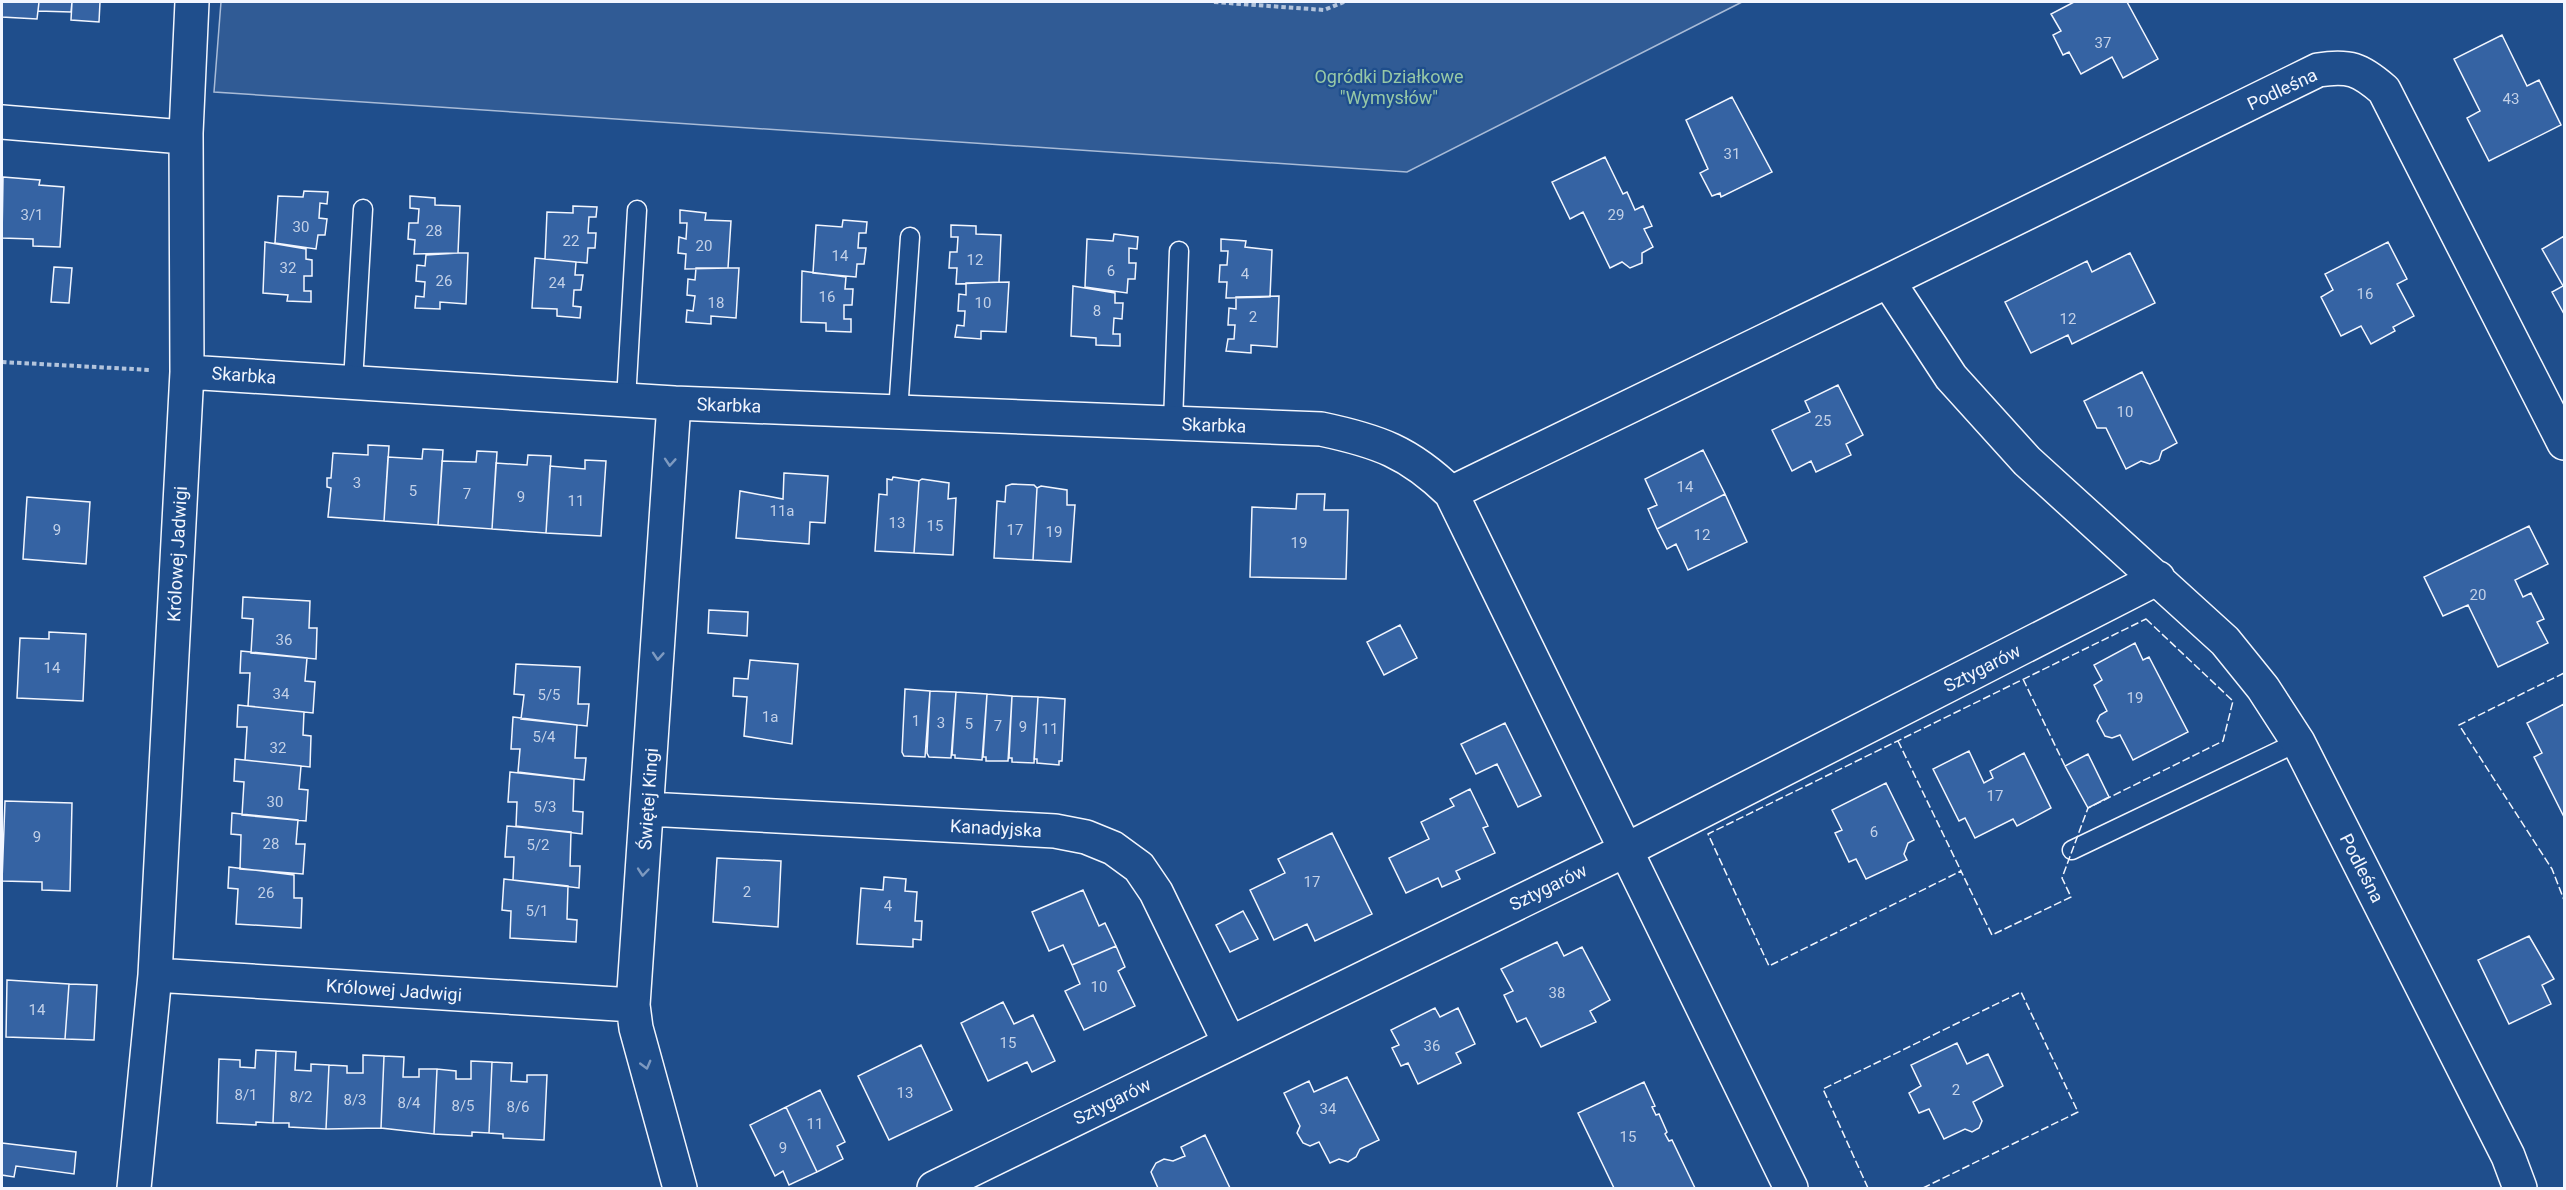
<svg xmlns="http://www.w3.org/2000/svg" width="2566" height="1190" viewBox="0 0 2566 1190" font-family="Roboto,sans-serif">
<rect width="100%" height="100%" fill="#1f4e8c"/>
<path fill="#305b95" stroke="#a8bbd7" stroke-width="1.5" d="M 221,2 L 1742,2 L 1407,172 L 214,92 Z"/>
<path fill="#3563a3" stroke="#f2f6ff" stroke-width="1.5" d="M 2,2 L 39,2 L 37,19 L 2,17 Z
M 39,2 L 72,2 L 71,12 L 38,11 Z
M 72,2 L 100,2 L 99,22 L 71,20 Z
M 2074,2 L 2127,2 L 2158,59 L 2123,78 L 2112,57 L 2081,74 L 2069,52 L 2063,55 L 2053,35 L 2061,31 L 2051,14 Z
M 2502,35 L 2527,86 L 2539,80 L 2561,125 L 2489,161 L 2467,118 L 2480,111 L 2454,59 Z
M 1732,97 L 1772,172 L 1721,197 L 1720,193 L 1712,196 L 1700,173 L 1708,169 L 1686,120 Z
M 1605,157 L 1623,194 L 1627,192 L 1635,210 L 1643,206 L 1652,226 L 1644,229 L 1653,247 L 1642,253 L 1642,263 L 1630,268 L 1622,262 L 1610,268 L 1583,212 L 1570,219 L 1552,182 Z
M 3,177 L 40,180 L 39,185 L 64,187 L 60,247 L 33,246 L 33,239 L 2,238 Z
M 304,191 L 328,192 L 327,204 L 320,203 L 319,218 L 327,219 L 325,235 L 318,235 L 316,249 L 275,243 L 278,196 L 303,197 Z
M 410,196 L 435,198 L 435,205 L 460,206 L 458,253 L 414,254 L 415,240 L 408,239 L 409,223 L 418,223 L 419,209 L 410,208 Z
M 573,206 L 597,207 L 596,217 L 589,217 L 588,233 L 596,233 L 595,248 L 588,248 L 587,263 L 545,259 L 547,212 L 573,213 Z
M 680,210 L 706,213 L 705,220 L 731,221 L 728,268 L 685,269 L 686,254 L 678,253 L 679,237 L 686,239 L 687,223 L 680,223 Z
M 843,220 L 867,222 L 866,233 L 859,233 L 858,248 L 866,248 L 864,264 L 857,264 L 856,277 L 813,273 L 816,225 L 842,227 Z
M 951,225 L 976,226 L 976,234 L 1001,235 L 999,282 L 956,284 L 957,268 L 949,268 L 950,252 L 957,252 L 958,237 L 951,237 Z
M 1114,234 L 1138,237 L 1137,249 L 1129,248 L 1129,263 L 1136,263 L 1135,279 L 1128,279 L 1127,293 L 1085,287 L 1087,239 L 1113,241 Z
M 2564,236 L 2564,314 L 2552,292 L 2563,286 L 2542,249 Z
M 1221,239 L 1246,241 L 1245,247 L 1272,250 L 1270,297 L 1226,298 L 1227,282 L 1219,282 L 1220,265 L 1227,265 L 1228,251 L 1221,251 Z
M 265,242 L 306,249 L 306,259 L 312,260 L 312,276 L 304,276 L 304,291 L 311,291 L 311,302 L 287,301 L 288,295 L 263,293 Z
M 2388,242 L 2407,279 L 2397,284 L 2414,316 L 2393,327 L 2395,331 L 2371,344 L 2361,326 L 2341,336 L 2321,297 L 2333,290 L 2325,274 Z
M 458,253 L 468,253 L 466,304 L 440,302 L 440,309 L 415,308 L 416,296 L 424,297 L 425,282 L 416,281 L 417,265 L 425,266 L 426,255 Z
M 2130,253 L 2155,303 L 2072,344 L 2068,335 L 2031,353 L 2005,302 L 2087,261 L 2092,272 Z
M 535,258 L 576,262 L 575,275 L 583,275 L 581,290 L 574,290 L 573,306 L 581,307 L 580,318 L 557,316 L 557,309 L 532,308 Z
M 54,267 L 72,268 L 69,303 L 51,302 Z
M 696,268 L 739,268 L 736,318 L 711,316 L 711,324 L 686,322 L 687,310 L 693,311 L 695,296 L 687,295 L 688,279 L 695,280 Z
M 802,271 L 846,277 L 845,289 L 853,289 L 852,305 L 844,305 L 844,319 L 851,319 L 851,332 L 826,331 L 826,323 L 801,322 Z
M 1009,282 L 1006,332 L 981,331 L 981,339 L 955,337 L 957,325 L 964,326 L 965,311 L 958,311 L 959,294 L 966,295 L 966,283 Z
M 1073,286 L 1115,293 L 1115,303 L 1123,303 L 1122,319 L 1114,318 L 1113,334 L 1120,334 L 1120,346 L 1096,345 L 1096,338 L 1071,336 Z
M 1279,296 L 1277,347 L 1251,345 L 1251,353 L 1226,351 L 1228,339 L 1234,339 L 1235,325 L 1228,325 L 1229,308 L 1236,309 L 1236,297 Z
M 2142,372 L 2177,443 L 2162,451 L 2159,460 L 2150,464 L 2141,461 L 2126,469 L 2106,428 L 2097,428 L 2084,401 Z
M 1838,385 L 1863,435 L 1846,444 L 1851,455 L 1816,472 L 1811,461 L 1792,471 L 1772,430 L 1810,412 L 1805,401 Z
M 368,445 L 389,446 L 384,521 L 328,517 L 331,488 L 327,487 L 327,478 L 331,478 L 333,453 L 368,455 Z
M 423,449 L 443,450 L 438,525 L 384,521 L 388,457 L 422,459 Z
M 1703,450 L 1725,494 L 1657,529 L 1648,509 L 1657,505 L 1645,479 Z
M 477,451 L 497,452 L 492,529 L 438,525 L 442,461 L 476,462 Z
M 528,455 L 551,456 L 546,533 L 492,529 L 496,463 L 527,465 Z
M 585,460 L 606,461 L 601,536 L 546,533 L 550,466 L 585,469 Z
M 784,473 L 828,476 L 825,523 L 810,522 L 809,544 L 736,538 L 740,491 L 783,499 Z
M 893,477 L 919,481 L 914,553 L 875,551 L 879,494 L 887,495 L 887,479 L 892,480 Z
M 922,479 L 949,483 L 948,499 L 956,498 L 953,555 L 914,553 L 919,481 Z
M 1012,484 L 1034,485 L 1037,488 L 1033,560 L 994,558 L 997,501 L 1005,502 L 1006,486 Z
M 1041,486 L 1067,490 L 1067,505 L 1075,505 L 1071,562 L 1033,560 L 1037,488 Z
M 1297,494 L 1325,494 L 1324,510 L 1348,510 L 1346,579 L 1250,577 L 1252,507 L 1296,509 Z
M 1725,494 L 1747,542 L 1688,570 L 1676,544 L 1667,549 L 1657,529 Z
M 27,497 L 90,502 L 86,564 L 23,559 Z
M 2529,526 L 2548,564 L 2515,580 L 2523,597 L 2531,593 L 2544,619 L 2537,622 L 2548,643 L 2498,667 L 2468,605 L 2443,616 L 2424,577 Z
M 243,597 L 310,601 L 309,628 L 317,628 L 316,659 L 251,653 L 253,619 L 242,618 Z
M 709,610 L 748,612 L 747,636 L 708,633 Z
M 1400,625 L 1417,658 L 1384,675 L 1367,642 Z
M 49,632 L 86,634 L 83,701 L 17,698 L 20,638 L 49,639 Z
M 2135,643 L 2143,660 L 2149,657 L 2188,732 L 2133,760 L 2120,735 L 2112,738 L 2105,736 L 2097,721 L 2100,715 L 2107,711 L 2094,685 L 2102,680 L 2094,665 Z
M 241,651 L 307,658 L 305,681 L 315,682 L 313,713 L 248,706 L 250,673 L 240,673 Z
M 750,660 L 798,664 L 792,744 L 744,736 L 747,697 L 733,696 L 734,678 L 748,679 Z
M 516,664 L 580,667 L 578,704 L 589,704 L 587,726 L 521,719 L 524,695 L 514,694 Z
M 905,689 L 930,691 L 925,757 L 904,756 L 902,752 Z
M 930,691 L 956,692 L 951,758 L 929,757 L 927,753 Z
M 956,692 L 987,694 L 982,760 L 955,758 L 955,755 L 952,755 Z
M 987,694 L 1012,696 L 1008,761 L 986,761 L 986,757 L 983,757 Z
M 1012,696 L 1038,697 L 1034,763 L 1012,762 L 1012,758 L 1009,758 Z
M 1038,697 L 1065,699 L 1062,761 L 1059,761 L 1059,765 L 1037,763 L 1037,759 L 1034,759 Z
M 2564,704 L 2564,817 L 2534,757 L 2542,753 L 2527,723 Z
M 238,705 L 304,712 L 303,735 L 311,736 L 310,767 L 245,760 L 247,727 L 237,727 Z
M 513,717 L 577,725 L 575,758 L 586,758 L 584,780 L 518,772 L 520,749 L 511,749 Z
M 1505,723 L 1541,796 L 1518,807 L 1497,764 L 1476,774 L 1461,744 Z
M 1969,751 L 1984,783 L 1993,778 L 1990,771 L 2024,753 L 2051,808 L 2017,826 L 2013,819 L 1975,838 L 1965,818 L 1959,821 L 1933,769 Z
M 2088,754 L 2109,797 L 2088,808 L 2065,766 Z
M 235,759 L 301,766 L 299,789 L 308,790 L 306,821 L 242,815 L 244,782 L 234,781 Z
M 510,772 L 574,779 L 573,811 L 583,812 L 582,834 L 516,826 L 517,802 L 508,802 Z
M 1886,783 L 1914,840 L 1908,843 L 1904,854 L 1907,860 L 1866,879 L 1856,859 L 1849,862 L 1835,833 L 1842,830 L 1832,810 Z
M 1470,789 L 1488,826 L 1483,828 L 1495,853 L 1456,871 L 1460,879 L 1442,887 L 1438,878 L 1406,893 L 1389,858 L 1429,839 L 1421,822 L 1454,806 L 1450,799 Z
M 5,801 L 72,803 L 70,891 L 42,890 L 42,882 L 2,881 Z
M 232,813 L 298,820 L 296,844 L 305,844 L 303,874 L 240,869 L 241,835 L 231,834 Z
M 507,826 L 571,832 L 570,866 L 580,866 L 579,888 L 513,880 L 514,857 L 505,857 Z
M 1332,833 L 1372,914 L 1315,941 L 1307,924 L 1274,940 L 1250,890 L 1285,873 L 1278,859 Z
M 717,858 L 781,861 L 778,927 L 713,922 Z
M 229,867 L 294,875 L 294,898 L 302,898 L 301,928 L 236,924 L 238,889 L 228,888 Z
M 884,877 L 906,879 L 905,891 L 917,892 L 915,921 L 922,921 L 921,940 L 913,939 L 913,947 L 857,944 L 861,888 L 883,890 Z
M 504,879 L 568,886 L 567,919 L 577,920 L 576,942 L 510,938 L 511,911 L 502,910 Z
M 1083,890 L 1099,926 L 1105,923 L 1116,946 L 1072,965 L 1063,945 L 1049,951 L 1032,912 Z
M 1243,911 L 1258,939 L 1230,952 L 1216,925 Z
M 2529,936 L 2554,979 L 2542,985 L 2551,1004 L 2509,1024 L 2478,960 Z
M 1557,942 L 1564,956 L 1582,947 L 1610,1000 L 1590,1011 L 1596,1022 L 1541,1047 L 1526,1018 L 1517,1022 L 1504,995 L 1513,991 L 1501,969 Z
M 1116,946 L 1125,967 L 1118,971 L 1135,1006 L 1084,1030 L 1065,991 L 1080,984 L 1072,965 Z
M 7,980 L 69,984 L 65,1039 L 6,1037 Z
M 69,984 L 97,985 L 94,1040 L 65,1039 Z
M 1003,1002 L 1014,1024 L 1033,1015 L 1055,1061 L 1032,1072 L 1027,1062 L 988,1081 L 961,1023 Z
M 1435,1008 L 1440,1017 L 1458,1008 L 1475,1044 L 1456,1053 L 1461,1063 L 1418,1084 L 1408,1063 L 1401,1066 L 1392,1048 L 1399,1045 L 1391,1030 Z
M 1957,1043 L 1967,1064 L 1988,1054 L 2003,1086 L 1973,1102 L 1982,1121 L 1979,1128 L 1972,1132 L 1965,1129 L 1944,1139 L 1929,1109 L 1919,1113 L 1909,1093 L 1921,1086 L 1911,1065 Z
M 921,1045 L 952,1110 L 889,1140 L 858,1076 Z
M 256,1050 L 276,1051 L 273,1123 L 256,1122 L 256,1125 L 217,1123 L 219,1059 L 240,1060 L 240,1067 L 255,1068 Z
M 276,1051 L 296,1052 L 295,1070 L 311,1071 L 311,1064 L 329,1065 L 326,1129 L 289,1127 L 289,1123 L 273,1123 Z
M 363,1055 L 384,1056 L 381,1128 L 326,1129 L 329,1065 L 347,1066 L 347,1073 L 363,1073 Z
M 384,1056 L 404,1057 L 403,1077 L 419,1077 L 419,1069 L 437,1069 L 434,1134 L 381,1128 Z
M 471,1061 L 492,1062 L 489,1133 L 472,1132 L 472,1136 L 434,1134 L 437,1069 L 456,1071 L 456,1079 L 471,1079 Z
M 492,1062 L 512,1063 L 511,1081 L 527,1082 L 527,1075 L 547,1075 L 544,1140 L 503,1138 L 503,1134 L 489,1133 Z
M 1347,1077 L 1379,1140 L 1360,1149 L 1356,1157 L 1348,1162 L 1339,1159 L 1330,1163 L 1319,1142 L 1310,1146 L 1303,1143 L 1297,1133 L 1300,1126 L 1284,1093 L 1309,1081 L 1314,1092 Z
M 1644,1082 L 1655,1106 L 1652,1107 L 1656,1115 L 1659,1114 L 1667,1132 L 1665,1134 L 1669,1141 L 1672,1140 L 1695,1188 L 1614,1188 L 1578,1113 Z
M 820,1090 L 845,1142 L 837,1146 L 843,1159 L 817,1172 L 786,1107 Z
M 786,1107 L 817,1172 L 789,1185 L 783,1171 L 775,1176 L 750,1125 Z
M 1205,1135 L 1230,1188 L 1158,1188 L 1151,1172 L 1156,1163 L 1164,1159 L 1173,1161 L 1185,1156 L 1181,1147 Z
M 2,1143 L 76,1152 L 74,1174 L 16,1166 L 14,1177 L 2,1175 Z"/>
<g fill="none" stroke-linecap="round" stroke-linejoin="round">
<defs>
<path id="lane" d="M 353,382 L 363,209
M 626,400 L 637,210
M 898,412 L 910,237
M 1173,423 L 1179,251
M 2072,850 L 2298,742"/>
<path id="street" d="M 2,122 L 171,136 L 186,133
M 1888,281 L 2318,70 C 2349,65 2360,69 2384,90 L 2564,443
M 187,372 L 674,403 L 1321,429 C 1378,441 1409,452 1451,493 L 1791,1188
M 674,403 L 633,1005 L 636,1028 L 680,1188
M 1451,493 L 1888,281 L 1951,377 L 2027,461 L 2225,641 L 2263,688 L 2298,742 L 2508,1156 L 2520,1188
M 648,809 L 1055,831 L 1086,837 L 1113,848 L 1139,867 L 1156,892 L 1229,1042
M 155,975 L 633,1005
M 134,1188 L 155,975 L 187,372 L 186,133 L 192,2
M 934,1188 L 1626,850 L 2158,578"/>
</defs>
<use href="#lane" stroke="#f2f6ff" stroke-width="21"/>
<use href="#street" stroke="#f2f6ff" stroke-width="36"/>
<path stroke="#b3c4dc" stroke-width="4" stroke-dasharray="4.5 3" stroke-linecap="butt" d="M 1214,2 L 1324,10 L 1344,2
M 2,362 L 151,370"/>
<use href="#lane" stroke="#1f4e8c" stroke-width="18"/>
<use href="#street" stroke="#1f4e8c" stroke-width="33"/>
<path stroke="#f2f6ff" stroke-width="1.5" stroke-dasharray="8 3" stroke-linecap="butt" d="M 2146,619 L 2233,701 L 2223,741 L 2088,808 L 2062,878 L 2071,897 L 1992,935 L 1961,871 L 1769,966 L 1708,834 Z
M 2564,673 L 2459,725 L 2552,869 L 2564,900
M 2023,679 L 2065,766
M 1898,741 L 1961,871
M 1868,1188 L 1823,1089 L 2021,992 L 2078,1112 L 1923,1188"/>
</g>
<defs><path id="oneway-chevron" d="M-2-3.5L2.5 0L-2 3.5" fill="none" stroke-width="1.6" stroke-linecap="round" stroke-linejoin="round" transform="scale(1.5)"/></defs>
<g stroke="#7e9ac0">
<use href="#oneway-chevron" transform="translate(670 462) rotate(94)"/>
<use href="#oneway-chevron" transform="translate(658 656) rotate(94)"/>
<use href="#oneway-chevron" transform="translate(643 872) rotate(95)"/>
<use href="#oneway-chevron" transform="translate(646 1065) rotate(75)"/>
</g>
<g text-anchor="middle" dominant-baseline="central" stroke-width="4.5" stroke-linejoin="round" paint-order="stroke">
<g font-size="15" fill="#c3d1e8">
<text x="2103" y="43">37</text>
<text x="2511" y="99">43</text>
<text x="1732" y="154">31</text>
<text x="32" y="215">3/1</text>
<text x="1616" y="215">29</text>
<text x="301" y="227">30</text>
<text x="434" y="231">28</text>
<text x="571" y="241">22</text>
<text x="704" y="246">20</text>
<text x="840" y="256">14</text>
<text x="975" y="260">12</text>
<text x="288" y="268">32</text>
<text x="1111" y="271">6</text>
<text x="1245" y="274">4</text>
<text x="444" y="281">26</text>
<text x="557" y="283">24</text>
<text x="2365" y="294">16</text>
<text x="827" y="297">16</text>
<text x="716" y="303">18</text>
<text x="983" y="303">10</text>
<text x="1097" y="311">8</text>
<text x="1253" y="317">2</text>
<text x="2068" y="319">12</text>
<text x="2125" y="412">10</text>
<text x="1823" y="421">25</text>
<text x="357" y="483">3</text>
<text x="1685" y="487">14</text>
<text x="413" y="491">5</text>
<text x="467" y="494">7</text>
<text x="521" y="497">9</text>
<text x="576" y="501">11</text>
<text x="782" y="511">11a</text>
<text x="897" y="523">13</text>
<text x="935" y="526">15</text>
<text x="57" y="530">9</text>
<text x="1015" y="530">17</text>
<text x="1054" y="532">19</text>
<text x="1702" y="535">12</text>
<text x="1299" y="543">19</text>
<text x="2478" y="595">20</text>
<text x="284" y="640">36</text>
<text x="52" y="668">14</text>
<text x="281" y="694">34</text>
<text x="549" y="695">5/5</text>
<text x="2135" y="698">19</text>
<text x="770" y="717">1a</text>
<text x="916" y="721">1</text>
<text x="941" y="723">3</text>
<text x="969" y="724">5</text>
<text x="998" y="726">7</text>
<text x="1023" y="727">9</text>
<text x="1050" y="729">11</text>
<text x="544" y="737">5/4</text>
<text x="278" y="748">32</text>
<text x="1995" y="796">17</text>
<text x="275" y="802">30</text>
<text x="545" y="807">5/3</text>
<text x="1874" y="832">6</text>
<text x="37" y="837">9</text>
<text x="271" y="844">28</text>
<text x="538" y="845">5/2</text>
<text x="1312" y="882">17</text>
<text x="747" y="892">2</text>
<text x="266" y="893">26</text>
<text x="888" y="906">4</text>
<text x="537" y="911">5/1</text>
<text x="1099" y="987">10</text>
<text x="1557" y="993">38</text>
<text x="37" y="1010">14</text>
<text x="1008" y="1043">15</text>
<text x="1432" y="1046">36</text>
<text x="1956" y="1090">2</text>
<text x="905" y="1093">13</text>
<text x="246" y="1095">8/1</text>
<text x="301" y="1097">8/2</text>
<text x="355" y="1100">8/3</text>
<text x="409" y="1103">8/4</text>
<text x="463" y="1106">8/5</text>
<text x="518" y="1107">8/6</text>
<text x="1328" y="1109">34</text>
<text x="815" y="1124">11</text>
<text x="1628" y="1137">15</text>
<text x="783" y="1148">9</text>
</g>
<g font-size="18" fill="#97c8a6" stroke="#1f4e8c">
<text x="1389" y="76">Ogródki Działkowe<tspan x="1389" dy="21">"Wymysłów"</tspan></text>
</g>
<g font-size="18" fill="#f2f6ff" stroke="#1f4e8c">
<text transform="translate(2282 89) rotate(-25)">Podleśna</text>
<text transform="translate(244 375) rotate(4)">Skarbka</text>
<text transform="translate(729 405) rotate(2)">Skarbka</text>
<text transform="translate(1214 425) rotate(2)">Skarbka</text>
<text transform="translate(177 554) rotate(-87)">Królowej Jadwigi</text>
<text transform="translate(1982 668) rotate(-27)">Sztygarów</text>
<text transform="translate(648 799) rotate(-86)">Świętej Kingi</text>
<text transform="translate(996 828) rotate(3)">Kanadyjska</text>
<text transform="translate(2362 868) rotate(63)">Podleśna</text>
<text transform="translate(1548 887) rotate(-26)">Sztygarów</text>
<text transform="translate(394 990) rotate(4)">Królowej Jadwigi</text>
<text transform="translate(1112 1101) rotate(-26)">Sztygarów</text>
</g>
</g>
<rect width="2566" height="1190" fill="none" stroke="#f2f6ff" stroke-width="6"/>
</svg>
